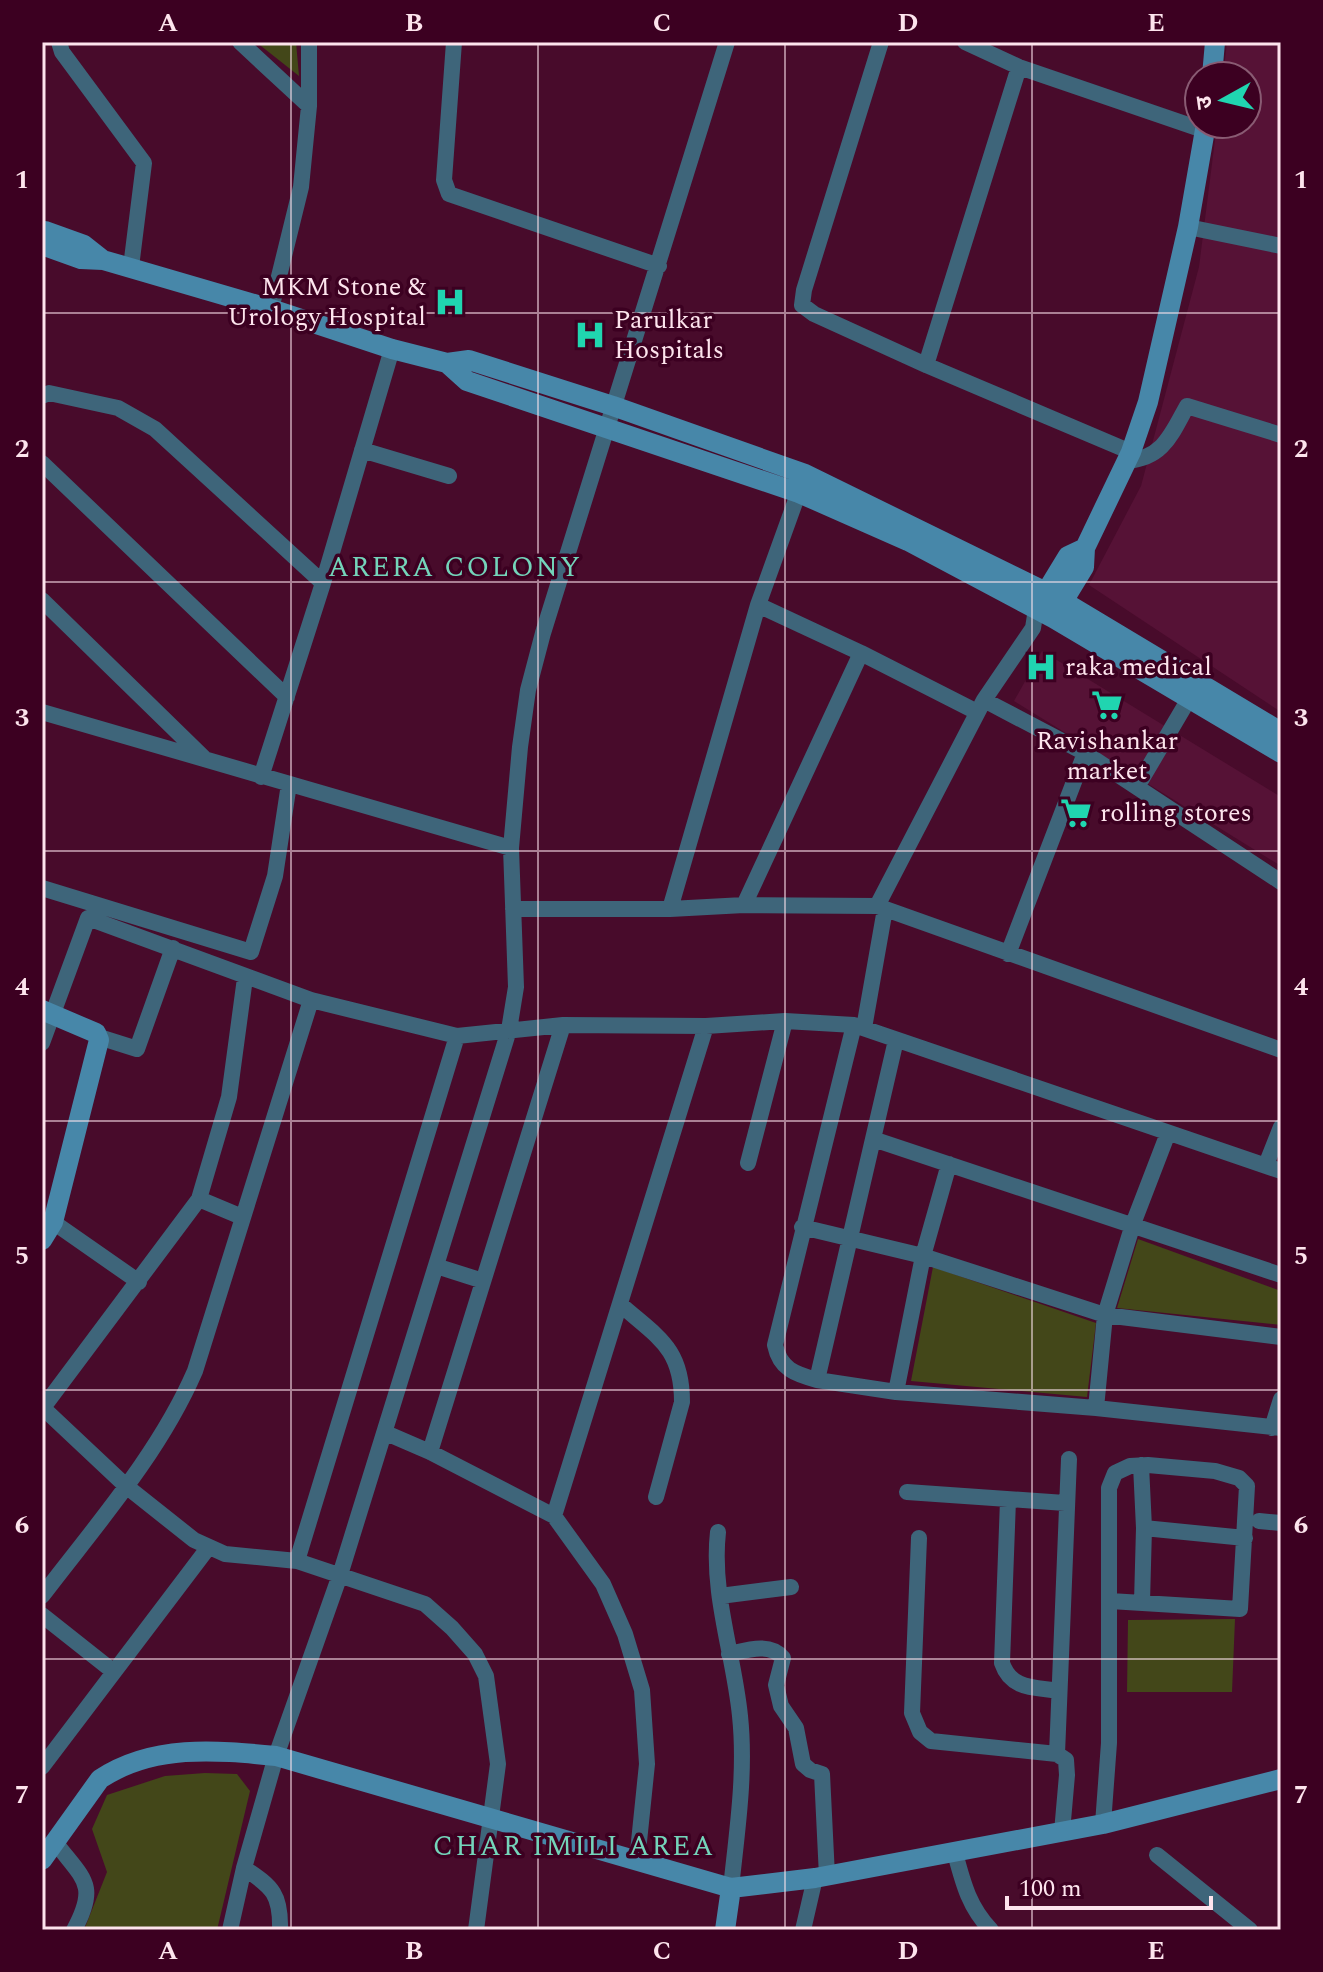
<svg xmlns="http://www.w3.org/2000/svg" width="1323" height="1972" viewBox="0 0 1323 1972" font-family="Spectral,'Noto Sans Devanagari',serif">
<rect width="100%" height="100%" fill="#480b2b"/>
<path fill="#561236" d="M 1227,42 L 1281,42 L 1281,712 L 1089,585 L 1141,486 L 1199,267 L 1217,124 L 1247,124 L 1247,76 L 1223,76 Z
M 1042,651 L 1281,797 L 1281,866 L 1014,701 Z"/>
<path fill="#434719" d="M 256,42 L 296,42 L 299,76 Z
M 1138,1239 L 1281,1291 L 1281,1325 L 1117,1308 Z
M 933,1267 L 1096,1323 L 1087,1397 L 911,1381 Z
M 1235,1619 L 1232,1692 L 1127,1692 L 1128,1620 Z
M 205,1773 L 237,1774 L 250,1791 L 217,1930 L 84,1930 L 107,1872 L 92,1829 L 107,1795 L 165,1776 Z"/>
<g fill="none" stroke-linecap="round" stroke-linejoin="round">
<path stroke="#3e657a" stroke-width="16" d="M 59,42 L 62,52 L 144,163 L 131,267
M 240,42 L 309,106
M 454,42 L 444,180 L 449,194 L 659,266
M 881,42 L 804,290 L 802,305 L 814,314 L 926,365 L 1131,452
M 965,42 L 1019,67 L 1206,131
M 1188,227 L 1281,246
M 271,309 L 301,187 L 309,106 L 309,42
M 926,365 L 1019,67
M 42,396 L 49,393 L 118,408 L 155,429 L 323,583 L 261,777
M 362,450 L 449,476
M 1127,461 C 1163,458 1171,435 1187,406 L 1281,435
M 42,463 L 287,697
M 323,583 L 392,349
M 42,600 L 204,758
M 758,605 L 861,653 L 977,712
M 984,700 L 1085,753 L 1281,882
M 42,712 L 511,848
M 1137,787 L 1190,697
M 42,888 L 251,952 L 275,876 L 289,784
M 744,905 L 861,653
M 877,906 L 984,700 L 1033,628 L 1036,609
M 513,909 L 670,909 L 744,905 L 877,906 L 1281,1050
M 670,909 L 758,605 L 802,483
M 1008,954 L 1085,753
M 864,1028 L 885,909
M 99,1037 L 137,1049 L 173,948
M 896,1040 L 817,1380 L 896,1392 L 1096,1408 L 1281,1428
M 42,1043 L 88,918 L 311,1000 L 457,1036 L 563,1025 L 706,1026 L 785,1021 L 854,1025 L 1281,1171
M 873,1139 L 1281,1275
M 748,1163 L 785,1021
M 1266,1165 L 1281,1127
M 199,1199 L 242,1217
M 53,1222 L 139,1282
M 802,1227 L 923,1256 L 1105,1315 L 1281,1337
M 436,1266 L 483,1281
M 620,1304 C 657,1337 682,1347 682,1402 L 656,1497
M 817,1380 C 795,1374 780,1369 775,1345 L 854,1025
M 896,1392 L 923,1256 L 949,1164
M 42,1407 L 126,1486 L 194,1540 L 225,1554 L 297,1561 L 425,1604 L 452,1628 L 475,1654 L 486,1676 L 498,1764 L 476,1930
M 1096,1408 L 1105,1315 L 1133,1224 L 1168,1133
M 42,1409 L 199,1199 L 229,1097 L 245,978
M 1272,1428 L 1281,1399
M 386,1433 L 430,1452 L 554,1516 L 603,1584 L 625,1634 L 642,1690 L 647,1764 L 637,1861
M 430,1452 L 563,1025
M 1141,1465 L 1144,1528 L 1142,1602
M 907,1492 L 1065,1503
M 1008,1500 L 1002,1663 C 1011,1690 1035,1687 1059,1691
M 554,1516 L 706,1026
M 1259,1521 L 1281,1523
M 1144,1528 L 1245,1538
M 718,1532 C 711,1594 734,1655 740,1716 C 746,1773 737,1831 731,1888
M 919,1538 L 912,1713 L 920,1732 L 931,1741 L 1057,1754 L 1066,1760 L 1067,1775 L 1062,1832
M 297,1561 L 457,1036
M 42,1596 C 96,1525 159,1454 195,1371 L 311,1000
M 720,1596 L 791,1587
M 42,1615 L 114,1672
M 729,1654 C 747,1650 770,1642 783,1658 L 776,1685 L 781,1706 L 796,1728 L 803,1764 L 810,1770 L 822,1774 L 827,1876
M 1057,1754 L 1069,1459
M 42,1767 L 208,1548
M 1103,1824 L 1109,1743 L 1109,1488 L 1115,1473 L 1130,1466 L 1148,1465 L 1215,1471 L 1239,1478 L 1247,1486 L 1240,1609 L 1110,1601
M 55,1842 C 83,1879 99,1884 74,1930
M 955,1853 C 963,1883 969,1907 991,1930
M 1157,1855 L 1250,1930
M 244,1868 C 273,1887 281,1895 280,1930
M 230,1930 L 244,1868 L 276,1756 L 340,1575 L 509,1030 L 516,987 L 511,848 L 520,747 L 528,690 L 543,633 L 727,42
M 803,1930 L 815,1878"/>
<path stroke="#4787a9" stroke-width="20" d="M 1212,76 L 1215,42
M 45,231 L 84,245 L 103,260
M 42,245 L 81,259 L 103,260 L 271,309 L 392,349 L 447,363 L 469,360 L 613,406 L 805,474 L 1056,597 L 1281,732
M 447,363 L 467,381 L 799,493 L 908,541 L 1053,618 L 1281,753
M 1040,602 L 1068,556 L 1085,548
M 1056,613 L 1084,567 L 1085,548 L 1131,452 L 1148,402 L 1188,227 L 1206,124
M 42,1010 L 96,1033 L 99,1040 L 53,1222 L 42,1240
M 42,1860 L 100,1779 C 153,1744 215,1750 276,1756 L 731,1888 L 815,1878 L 1103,1824 L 1281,1779
M 725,1930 L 731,1888"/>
</g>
<path fill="none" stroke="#fde4ed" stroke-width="2" stroke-opacity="0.55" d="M 291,42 L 291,1930M 538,42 L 538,1930M 785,42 L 785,1930M 1032,42 L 1032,1930M 42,313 L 1281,313M 42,582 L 1281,582M 42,851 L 1281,851M 42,1121 L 1281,1121M 42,1390 L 1281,1390M 42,1659 L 1281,1659"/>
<defs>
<symbol id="hospital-bare" viewBox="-9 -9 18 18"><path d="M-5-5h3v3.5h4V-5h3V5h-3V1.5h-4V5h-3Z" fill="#20d5b0" stroke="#3c0021" stroke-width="2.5" paint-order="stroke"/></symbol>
<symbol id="supermarket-bare" viewBox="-9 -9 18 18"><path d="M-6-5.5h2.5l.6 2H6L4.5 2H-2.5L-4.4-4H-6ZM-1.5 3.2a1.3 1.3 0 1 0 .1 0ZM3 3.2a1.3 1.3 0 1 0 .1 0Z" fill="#20d5b0" stroke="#3c0021" stroke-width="2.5" paint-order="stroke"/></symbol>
</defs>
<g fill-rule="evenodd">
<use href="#hospital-bare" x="428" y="280" width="44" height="44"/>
<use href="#hospital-bare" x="568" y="313" width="44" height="44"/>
<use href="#hospital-bare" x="1019" y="645" width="44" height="44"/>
<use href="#supermarket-bare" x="1085" y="683" width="44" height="44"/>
<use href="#supermarket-bare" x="1054" y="791" width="44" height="44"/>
</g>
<g text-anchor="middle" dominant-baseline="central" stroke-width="7" stroke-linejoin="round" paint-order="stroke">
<g font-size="26" fill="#fde4ed" stroke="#3c0021" text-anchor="start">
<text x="426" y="287" text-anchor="end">MKM Stone &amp;<tspan x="426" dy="30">Urology Hospital</tspan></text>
<text x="614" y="320">Parulkar<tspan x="614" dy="30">Hospitals</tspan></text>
<text x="1065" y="667">raka medical</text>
<text x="1107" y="741" text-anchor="middle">Ravishankar<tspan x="1107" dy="30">market</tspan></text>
<text x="1100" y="813">rolling stores</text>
</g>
<g font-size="28" letter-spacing="2" fill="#74d4ba" stroke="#3c0021">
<text x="455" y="567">ARERA COLONY</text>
<text x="574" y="1846">CHAR IMILI AREA</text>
</g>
</g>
<rect width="1323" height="1972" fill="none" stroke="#3c0021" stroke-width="88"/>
<g transform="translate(1223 100) rotate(262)"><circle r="38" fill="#3c0021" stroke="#895b73" stroke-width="2"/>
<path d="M0-6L14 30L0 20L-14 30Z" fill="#20d5b0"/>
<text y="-12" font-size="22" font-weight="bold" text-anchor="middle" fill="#fde4ed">उ</text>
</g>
<path d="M1007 1896v12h204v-12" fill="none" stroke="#fde4ed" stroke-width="4"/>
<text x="1019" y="1896" font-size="24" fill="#fde4ed" stroke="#3c0021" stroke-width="6" paint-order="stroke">100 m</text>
<rect x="44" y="44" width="1235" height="1884" fill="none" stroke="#fde4ed" stroke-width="3"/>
<g font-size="26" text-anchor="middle" font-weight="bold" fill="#fde4ed">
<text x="168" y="31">A</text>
<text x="414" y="31">B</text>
<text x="662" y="31">C</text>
<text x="908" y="31">D</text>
<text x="1156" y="31">E</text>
<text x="22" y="188">1</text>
<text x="1301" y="188">1</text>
<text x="22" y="457">2</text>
<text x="1301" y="457">2</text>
<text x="22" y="726">3</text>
<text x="1301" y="726">3</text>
<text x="22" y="995">4</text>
<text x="1301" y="995">4</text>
<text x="22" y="1264">5</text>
<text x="1301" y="1264">5</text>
<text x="22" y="1533">6</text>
<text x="1301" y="1533">6</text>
<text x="22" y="1803">7</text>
<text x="1301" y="1803">7</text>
<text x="168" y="1959">A</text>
<text x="414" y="1959">B</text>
<text x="662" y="1959">C</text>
<text x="908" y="1959">D</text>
<text x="1156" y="1959">E</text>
</g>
</svg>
